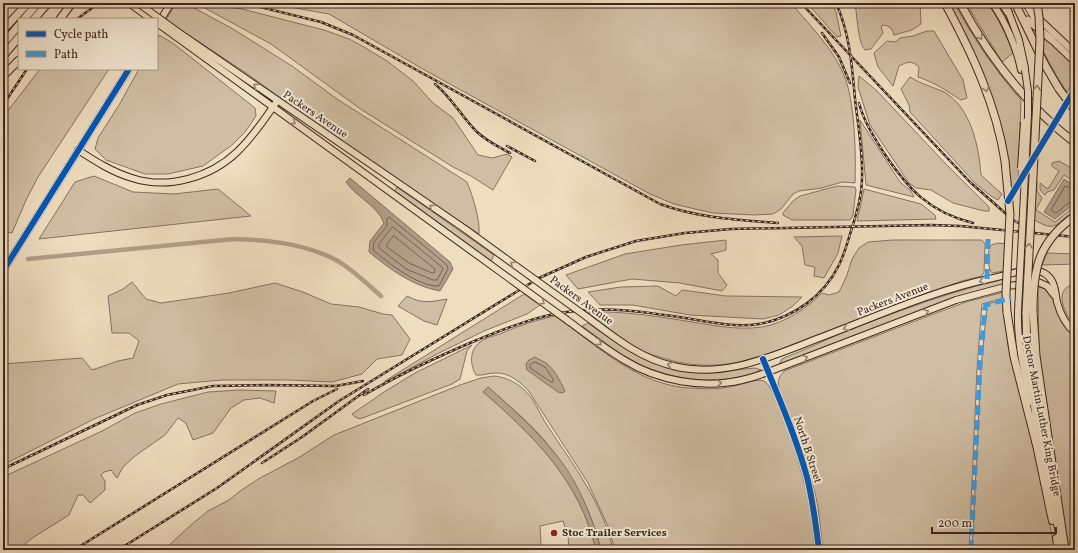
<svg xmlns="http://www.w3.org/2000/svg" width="1078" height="553" viewBox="0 0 1078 553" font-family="Vollkorn,serif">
<rect width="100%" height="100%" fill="#eeddbf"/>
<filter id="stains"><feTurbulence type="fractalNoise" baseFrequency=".005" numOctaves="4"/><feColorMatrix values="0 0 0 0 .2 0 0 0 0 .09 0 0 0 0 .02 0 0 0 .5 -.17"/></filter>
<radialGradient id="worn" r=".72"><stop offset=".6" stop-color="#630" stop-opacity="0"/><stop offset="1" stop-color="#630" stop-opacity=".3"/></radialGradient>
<path fill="#d0bea4" stroke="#867261" d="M 178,3 L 185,3 L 233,29 L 292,66 L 337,99 L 467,182 C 473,197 480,219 479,234 L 369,162 L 326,132 L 249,75 L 166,20 L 175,5 Z
M 204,3 L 242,9 L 324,30 L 349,39 L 364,47 L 387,61 L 413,81 L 433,103 L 453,118 L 478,155 L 492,158 L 507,154 L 512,157 L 493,190 L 471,176 L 453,167 L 362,110 L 271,44 L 203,7 Z
M 267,3 L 791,3 C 811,27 835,50 846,80 C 855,108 856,153 855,183 L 842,182 L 822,188 L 799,191 L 793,194 L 781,209 L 773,214 L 754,215 L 713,213 L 695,209 L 674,204 L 650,194 L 428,72 L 329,14 Z
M 807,3 L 832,3 L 836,12 L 841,36 L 837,37 Z
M 855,3 L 920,3 L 921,24 L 912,30 L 894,35 C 892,28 890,26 883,25 L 881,27 L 883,33 L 871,49 L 865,50 C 858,44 857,13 855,3 Z
M 948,3 L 954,3 C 974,39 994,69 1021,100 L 1018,181 L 1011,189 L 1003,139 Z
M 966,3 L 987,3 C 999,18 1006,36 1013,53 L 1002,62 Z
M 927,31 L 934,31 L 963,80 L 967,98 L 961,100 C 945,90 936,83 918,77 L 919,67 C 912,60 907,62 899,66 L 893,86 L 878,67 L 874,53 L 887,41 L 895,42 L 900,38 L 913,36 Z
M 159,35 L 174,44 L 255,108 L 256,116 L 245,132 L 232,145 L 203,166 L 168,174 L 145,174 L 106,160 L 95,149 L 98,138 L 119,105 L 139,69 L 157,69 L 157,40 Z
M 1042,35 L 1075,66 L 1075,80 L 1067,92 L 1056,75 L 1042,49 Z
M 40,69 L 109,69 L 38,177 L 26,200 L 12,233 L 6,232 L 8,241 L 3,241 L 3,117 Z
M 859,76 L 876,90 L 946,164 L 989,207 L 989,211 L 984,211 L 953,203 L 931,190 L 916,188 L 909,183 L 870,125 L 858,87 Z
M 910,77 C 921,84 933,87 944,92 C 971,107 979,147 981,175 L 1002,194 L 998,200 L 991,196 L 975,183 L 910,112 L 909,105 L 901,89 Z
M 860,120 L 900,182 L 911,191 L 914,197 L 866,185 Z
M 1059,161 L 1075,170 L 1075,182 L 1064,175 L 1054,190 L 1047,192 L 1045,195 L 1040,190 L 1040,183 L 1048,189 L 1059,171 L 1052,166 L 1052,163 Z
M 94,176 L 133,192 L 174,194 L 218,189 L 251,216 L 39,239 L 75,182 Z
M 1035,180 L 1037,181 L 1037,191 L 1042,198 L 1036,210 L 1055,222 L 1075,206 L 1075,211 C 1055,223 1057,234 1033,219 Z
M 837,186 L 855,187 L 856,190 L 853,215 L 850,220 L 792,220 L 783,215 L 783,213 L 793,201 L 800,196 Z
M 397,187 L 494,255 L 491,261 L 395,191 Z
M 864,189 L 921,204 L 935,215 L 936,219 L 857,221 Z
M 842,236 L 838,253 L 824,278 L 814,276 L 815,267 L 805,265 L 802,246 L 794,237 Z
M 726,240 L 726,250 L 711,254 L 718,260 L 718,273 L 727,285 L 722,291 L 680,283 L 632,279 L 578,289 L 566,275 L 625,254 L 681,245 Z
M 893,240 L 982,240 L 985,244 L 984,272 L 982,276 L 962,281 L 927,293 L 760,357 C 725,367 695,369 660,357 C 654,355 648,354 642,351 C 623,341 605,325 587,312 C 618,311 649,315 680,320 C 707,324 735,331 762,327 C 785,323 806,309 822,293 L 829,295 L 839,292 L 847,275 L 852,259 L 859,248 L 868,242 Z
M 998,243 L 1006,244 L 1004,271 L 992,273 C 988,269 987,253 990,247 C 991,244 995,244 998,243 Z
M 1047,253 L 1075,254 L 1075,264 L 1042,265 Z
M 1004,279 L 1004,285 L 959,297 L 779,364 L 782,359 L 786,357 C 805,350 823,341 842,333 C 895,312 949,292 1004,279 Z
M 132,282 L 146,299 L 161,303 L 229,293 L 275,283 L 303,292 L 331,304 L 359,307 L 383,314 L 392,315 L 410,339 L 402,355 L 377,359 L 362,374 L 332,382 L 288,380 L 222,380 L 178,384 L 94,419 L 3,465 L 3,364 L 82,358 L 92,370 L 118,361 L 133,358 L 139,341 L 129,333 L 112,333 L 108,296 L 123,289 Z
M 1075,284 L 1075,328 C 1066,315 1051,289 1075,284 Z
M 658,286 L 676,296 L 682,290 L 726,296 L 802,297 L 793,306 L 779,315 L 763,319 L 690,315 L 633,305 L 600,305 L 588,292 L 621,287 Z
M 1038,287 L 1043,288 L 1048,291 L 1072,333 L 1075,336 L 1075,550 L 1069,550 L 1039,353 Z
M 1004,292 L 1004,298 L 982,304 L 977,369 L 969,550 L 823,550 C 821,536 820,521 818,507 C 810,467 795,429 780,391 C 777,382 778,378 784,371 L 939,312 L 966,302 Z
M 524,294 L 540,305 L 527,314 L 484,331 L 437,354 L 385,382 L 385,381 Z
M 407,296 C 422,304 431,302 447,299 L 437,325 L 424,321 L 398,306 Z
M 1004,300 L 1008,345 L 1034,449 L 1055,550 L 972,550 L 981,368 L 987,307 L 991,303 Z
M 555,316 C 594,343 631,380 680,387 C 698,389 717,390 734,386 C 741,385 758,378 764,381 C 778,388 803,475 807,493 C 811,512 813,531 815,550 L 615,550 L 608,526 L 588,483 L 530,393 C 522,383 509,372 495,373 C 488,373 482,376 476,375 C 470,365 469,350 480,342 C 485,338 493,336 500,334 C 518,326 536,320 555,316 Z
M 588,323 C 625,350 664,374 712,373 C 726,372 740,369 755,368 L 761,370 C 722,387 670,381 633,361 C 615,351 599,338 582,326 Z
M 472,345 L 467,351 L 460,379 L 452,384 L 360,419 L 355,417 L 352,414 L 384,392 L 415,373 Z
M 494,376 C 504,377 514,381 522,388 C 534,397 539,413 547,425 C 573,465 603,503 613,550 L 601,550 C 592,512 573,477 549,446 C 532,424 509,406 488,387 L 484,392 C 535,437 580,481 596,550 L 569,550 L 568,536 L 563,521 L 540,526 L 541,544 L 543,550 L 164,550 L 192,524 L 208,511 L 229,500 L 240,491 L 260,478 L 298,458 L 334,435 L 460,385 L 481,378 Z
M 239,390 L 276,391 L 274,403 L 260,398 L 244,400 L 231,408 L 213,433 L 193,440 L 186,423 L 178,418 L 165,435 L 135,456 L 123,467 L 117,478 L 111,470 L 104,472 L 101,475 L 105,481 L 105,490 L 90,503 L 83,495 L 78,495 L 69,515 L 34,537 L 26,543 L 21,550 L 3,550 L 3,477 L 102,431 L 135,413 L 161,404 L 208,392 Z"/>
<path fill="#b19f88" stroke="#826f5e" d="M 350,178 L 450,262 L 453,269 L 440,291 C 412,286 390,269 369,252 L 370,241 L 384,223 C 377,205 357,198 346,182 Z
M 1064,179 L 1075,186 L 1075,203 L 1055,219 L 1044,212 Z
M 535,357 C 538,359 543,361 546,363 C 554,369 561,382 565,391 L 563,393 L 558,392 L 527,370 L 526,364 L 529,360 Z
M 488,387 C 514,410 540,433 561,461 C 579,485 594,521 601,550 L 596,550 C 580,481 535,437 483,392 Z"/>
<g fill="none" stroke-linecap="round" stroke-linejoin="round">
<path stroke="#766253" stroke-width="1" d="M 1075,189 L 1065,186 L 1051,210 L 1056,213 L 1071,201 L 1075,200
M 389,217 L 447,265 L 448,269 L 439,286 C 419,287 388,263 373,250 L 374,242 L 387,226 L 387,219 Z
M 393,227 L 442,267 L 443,269 L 437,280 L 433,280 L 406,269 L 379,248 L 379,244 Z
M 394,236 L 435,269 L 434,273 L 432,273 L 409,263 L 387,247 L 387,244 Z
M 535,362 L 545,367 L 553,379 L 553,382 L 551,382 L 530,368 L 530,365 Z"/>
<path stroke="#b19f88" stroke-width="4.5" d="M 28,259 L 234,239 C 267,240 299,243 330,257 C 348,265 366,283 381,296"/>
<path stroke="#cab89f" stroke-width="7" stroke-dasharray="7 3.5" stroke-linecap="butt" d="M 1006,3 L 1021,13"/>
<defs>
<path id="minor" d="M 1025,3 L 1039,26
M 1061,113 L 1075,89
M 1008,200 L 1047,136
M 763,359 C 779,398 796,437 807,477 C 813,501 816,526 819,550"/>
<path id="major" d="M 129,3 L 151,19
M 992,3 C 1005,20 1017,49 1021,70
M 1030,3 L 1038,18 L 1075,53
M 1007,8 L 1019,40 L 1025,68
M 158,24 L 171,3
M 178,32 L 465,229 L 530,276
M 175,36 L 517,284
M 1051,39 L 1075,62
M 78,150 C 95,161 112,172 132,178 C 168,190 211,177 237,152 C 252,138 264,120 275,104
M 3,271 L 129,69
M 1018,311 C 1017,342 1024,372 1031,402
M 587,317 C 614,337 639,358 673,366 C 726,379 774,355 822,337 C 877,316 935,290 993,278 C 1006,275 1032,266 1044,273 C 1055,279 1055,291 1057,302 C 1060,313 1066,325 1075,333
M 567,320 C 586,334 604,348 624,360 C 658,381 703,389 742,380 C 751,378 760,375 768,372 L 956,300 L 1008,286 L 1038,282 L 1047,286 L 1054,295
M 1035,440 L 1052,521
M 1041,450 L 1061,543
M 1056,538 L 1058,550"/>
<path id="highway" d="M 945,3 C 972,53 996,104 1005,161
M 960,3 C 989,57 1026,105 1075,143
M 993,3 L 994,5
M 1002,3 L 1008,12
M 1015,3 L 1045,65 L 1059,89
M 24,19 L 38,3
M 34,19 L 48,3
M 60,19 L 72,3
M 1028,20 L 1051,39
M 3,30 L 28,3
M 3,44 L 19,25
M 3,56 L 19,37
M 3,76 L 19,60
M 1007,312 L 1014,357 L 1036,443
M 1026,312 L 1027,359 L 1042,453
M 1033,312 L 1036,356 L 1040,383 L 1065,550"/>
</defs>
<use href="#minor" stroke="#685446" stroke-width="7"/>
<use href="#major" stroke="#3b261e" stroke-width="8"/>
<use href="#highway" stroke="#3b261e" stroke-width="9"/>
<use href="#minor" stroke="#f4e9d5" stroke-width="5"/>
<use href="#major" stroke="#eeddbf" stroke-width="6"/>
<use href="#highway" stroke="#eeddbf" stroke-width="7"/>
<defs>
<path id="rail" d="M 244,3 L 321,22 L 353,35 L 660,204 C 698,218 738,220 778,223
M 801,3 L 970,182 L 1013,220 L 1034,231
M 77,19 L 99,3
M 822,33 L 839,57 L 850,83
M 435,84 C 452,98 461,116 476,131 C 486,141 499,147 510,153
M 859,103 C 864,122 874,137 884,153 C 908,189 929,212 973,223
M 3,105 L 27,69
M 507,146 L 535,161
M 364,395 C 400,374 439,356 477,340 C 507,328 536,316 567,312 C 607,306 646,312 685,318 C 709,322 735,328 759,324 C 793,318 824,296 839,265 C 845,253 848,240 852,228 C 857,211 862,195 862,178 C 863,152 858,125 855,99 C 852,66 850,34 836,3
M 262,463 L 302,437 L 368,389
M 3,469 L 137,405 L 167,395 L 213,386 L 266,385 L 336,386 L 363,381
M 74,550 L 313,401 L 337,389
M 118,550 L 217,488 L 339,401 L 539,278 L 586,257 L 636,241 L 685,233 L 731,229 L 931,225 L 960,226 L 1075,237"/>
</defs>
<use href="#rail" stroke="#3b261e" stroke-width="2.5"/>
<use href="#rail" stroke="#f4e9d5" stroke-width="1" stroke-dasharray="3" stroke-linecap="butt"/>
<defs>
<path id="minor-bridge" d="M 1047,136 L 1061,113"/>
<path id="major-bridge" d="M 138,3 L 178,32
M 157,23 L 175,36
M 1021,168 L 1024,122
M 530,276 L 587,317
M 517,284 L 567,320
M 1018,311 L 1028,115 L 1028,91 L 1025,70"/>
<path id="highway-bridge" d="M 1059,89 L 1075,110
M 1005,161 L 1010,214 L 1006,293 L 1007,312
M 1026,312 L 1040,40 L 1039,17 L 1037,3
M 1033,312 C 1033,269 1038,242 1075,216"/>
</defs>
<use href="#minor-bridge" stroke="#685446" stroke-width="7" stroke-linecap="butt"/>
<use href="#major-bridge" stroke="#3b261e" stroke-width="8" stroke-linecap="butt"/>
<use href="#highway-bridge" stroke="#3b261e" stroke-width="9" stroke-linecap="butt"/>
<use href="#minor-bridge" stroke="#f4e9d5" stroke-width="5"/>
<use href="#major-bridge" stroke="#eeddbf" stroke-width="6"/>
<use href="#highway-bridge" stroke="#eeddbf" stroke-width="7"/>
<path stroke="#3f9ce0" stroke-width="5" stroke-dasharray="10 5" stroke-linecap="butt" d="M 987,279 L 988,239
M 971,550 L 980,366 L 985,308 L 986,305 L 1011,298"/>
<defs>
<path id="cycleway" d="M 1008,201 L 1075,89
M 3,271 L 129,69
M 763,359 C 779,398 796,437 807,477 C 813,501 816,526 819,550"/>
</defs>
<use href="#cycleway" stroke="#f4e9d5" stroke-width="8"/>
<use href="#cycleway" stroke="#0057b8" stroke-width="6"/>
</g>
<defs><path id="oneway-chevron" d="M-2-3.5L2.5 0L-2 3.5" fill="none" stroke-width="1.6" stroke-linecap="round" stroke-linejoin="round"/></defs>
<g stroke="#94826e">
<use href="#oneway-chevron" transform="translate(980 37) rotate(57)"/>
<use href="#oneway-chevron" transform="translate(256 86) rotate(-146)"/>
<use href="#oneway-chevron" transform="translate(1037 88) rotate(-87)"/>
<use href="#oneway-chevron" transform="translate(986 89) rotate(71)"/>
<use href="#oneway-chevron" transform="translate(293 122) rotate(36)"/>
<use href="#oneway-chevron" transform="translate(432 207) rotate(-146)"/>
<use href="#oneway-chevron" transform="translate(1029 246) rotate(-87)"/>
<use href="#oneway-chevron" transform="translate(513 264) rotate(-145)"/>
<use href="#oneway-chevron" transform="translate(982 281) rotate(166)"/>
<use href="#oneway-chevron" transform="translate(542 302) rotate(35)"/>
<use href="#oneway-chevron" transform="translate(926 312) rotate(-21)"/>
<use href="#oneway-chevron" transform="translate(846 328) rotate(159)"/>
<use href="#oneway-chevron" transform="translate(599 343) rotate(36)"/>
<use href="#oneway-chevron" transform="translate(805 358) rotate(-21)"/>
<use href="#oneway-chevron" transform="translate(670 365) rotate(-165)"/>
<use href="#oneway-chevron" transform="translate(719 383) rotate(-4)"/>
</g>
<circle fill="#8f2418" stroke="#f4e9d5" stroke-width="1.5" cx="554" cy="533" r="4"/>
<g text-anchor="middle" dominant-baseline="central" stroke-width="4" stroke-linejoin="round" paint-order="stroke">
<g font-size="11" fill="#3b261e" stroke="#f4e9d5">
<text transform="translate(315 115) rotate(34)">Packers Avenue</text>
<text transform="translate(893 300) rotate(-21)">Packers Avenue</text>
<text transform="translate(581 301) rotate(36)">Packers Avenue</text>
<text transform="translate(1041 416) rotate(79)">Doctor Martin Luther King Bridge</text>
<text transform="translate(807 450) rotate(72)">North B Street</text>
</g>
<g font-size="11" font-weight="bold" fill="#3b261e" stroke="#f4e9d5" text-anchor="start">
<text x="562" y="533">Stoc Trailer Services</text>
</g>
</g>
<rect width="1078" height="553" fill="none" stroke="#eeddbf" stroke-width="16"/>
<rect x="4" y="4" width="1070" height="545" fill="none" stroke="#3b261e" stroke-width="2"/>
<rect x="8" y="8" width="1062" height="537" fill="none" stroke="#3b261e"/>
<rect x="18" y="18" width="140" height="52" fill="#f4e9d5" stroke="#aa9b8c"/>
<rect x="26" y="31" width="20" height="6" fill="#0057b8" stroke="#aa9b8c"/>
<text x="54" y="38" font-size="12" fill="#3b261e">Cycle path</text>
<rect x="26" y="51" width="20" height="6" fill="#3f9ce0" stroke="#aa9b8c"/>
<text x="54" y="58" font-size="12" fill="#3b261e">Path</text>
<path d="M932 527v6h124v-6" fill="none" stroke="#3b261e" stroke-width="2"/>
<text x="938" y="527" font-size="12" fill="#3b261e" stroke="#f4e9d5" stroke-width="3" paint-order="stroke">200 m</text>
<rect width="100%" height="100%" filter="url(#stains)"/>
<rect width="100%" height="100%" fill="url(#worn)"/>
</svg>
